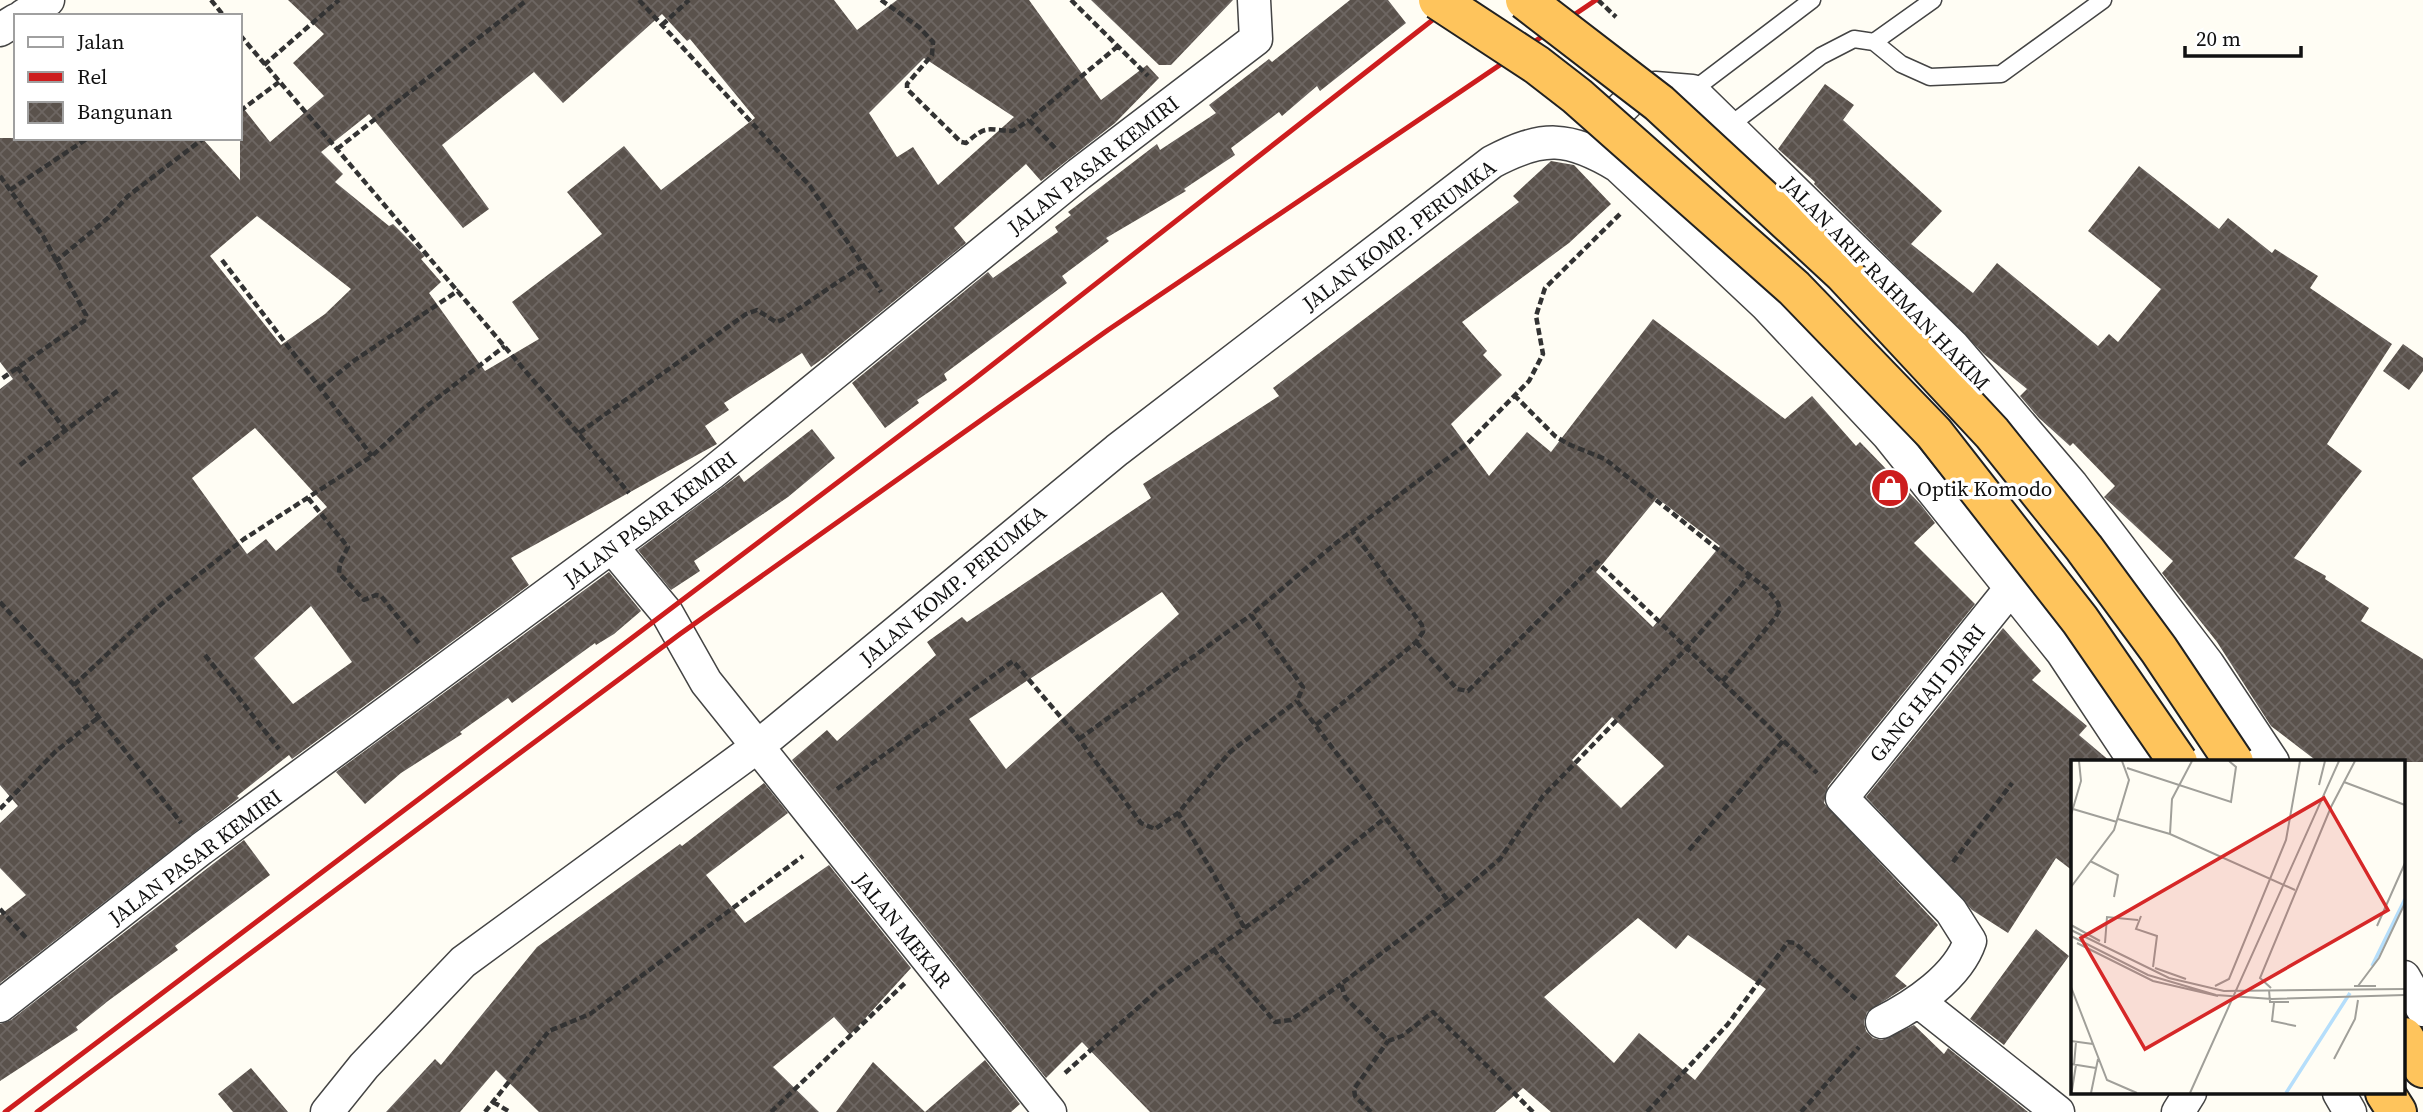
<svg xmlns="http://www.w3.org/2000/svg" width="2423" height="1112" viewBox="0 0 2423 1112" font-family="'Source Serif 4',serif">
<defs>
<pattern id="building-cross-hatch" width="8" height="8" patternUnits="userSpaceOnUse" patternTransform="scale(1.75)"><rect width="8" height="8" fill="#5a524c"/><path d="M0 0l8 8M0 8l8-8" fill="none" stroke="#6d6662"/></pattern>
</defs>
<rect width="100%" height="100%" fill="#fffdf4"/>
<path fill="url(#building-cross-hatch)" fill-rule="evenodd" d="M 288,0 L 834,0 L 857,30 L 897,0 L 1029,0 L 1101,100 L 1147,65 L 1159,78 L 1115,123 L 1041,181 L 1026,164 L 954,228 L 966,243 L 825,357 L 811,367 L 802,353 L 724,403 L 729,410 L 705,426 L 717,444 L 511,558 L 529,585 L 292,759 L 289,755 L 237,796 L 239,798 L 0,983 L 0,915 L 26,895 L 0,868 L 0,823 L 18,806 L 0,785 L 0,389 L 13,379 L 0,362 L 0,138 L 202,138 L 240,180 L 240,104 L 270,142 L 324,96 L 293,63 L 324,34 ZM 662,14 L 687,41 L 690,39 L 755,118 L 661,190 L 624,146 L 567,192 L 602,234 L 512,302 L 539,339 L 485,371 L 429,293 L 441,282 L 421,259 L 425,256 L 393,224 L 389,226 L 335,182 L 343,174 L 321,152 L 369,114 L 463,228 L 489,209 L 442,145 L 534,72 L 563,103 ZM 924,58 L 1014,117 L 938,185 L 913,147 L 897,157 L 869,113 ZM 257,216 L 351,289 L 325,314 L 281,345 L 210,256 ZM 255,428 L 327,507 L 276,551 L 266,539 L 247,554 L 192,478 ZM 311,606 L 352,662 L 293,704 L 254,658 Z
M 1091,0 L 1233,0 L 1171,65 L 1159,65 Z
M 1350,0 L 1388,0 L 1406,23 L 1320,91 L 1317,86 L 1282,116 L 1279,112 L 1231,148 L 1235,155 L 1184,189 L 1186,191 L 1106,238 L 1109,241 L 1062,276 L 1067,283 L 944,374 L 947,380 L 917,400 L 919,403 L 885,428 L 852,383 L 988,272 L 993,278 L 1058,232 L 1055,227 L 1071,215 L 1068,212 L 1157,144 L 1160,150 L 1216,113 L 1209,105 L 1269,59 L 1272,62 Z
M 1825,84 L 1854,105 L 1843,120 L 1942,211 L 1911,244 L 1973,293 L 1997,263 L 2098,346 L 2109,334 L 2118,342 L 2161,289 L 2088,231 L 2139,166 L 2219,229 L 2228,218 L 2272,253 L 2275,249 L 2318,276 L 2310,288 L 2392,344 L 2327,444 L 2362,471 L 2294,558 L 2326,576 L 2325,579 L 2369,608 L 2361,621 L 2423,659 L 2423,762 L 2318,762 L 2271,726 L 2217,642 L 2162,573 L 2173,561 L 2104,497 L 2115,486 L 2073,443 L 2070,446 L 2039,418 L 2020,396 L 2027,389 L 1984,354 L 1814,184 L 1815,182 L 1778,149 Z
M 1551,161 L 1574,165 L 1611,204 L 1569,243 L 1462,322 L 1487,351 L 1483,355 L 1502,375 L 1451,424 L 1489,476 L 1527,432 L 1551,452 L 1653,319 L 1785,419 L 1812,396 L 1856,446 L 1860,442 L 1921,505 L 1935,523 L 1914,543 L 1975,604 L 1828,786 L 1824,803 L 1938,925 L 1895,976 L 1907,986 L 1867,1012 L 1864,1022 L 1866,1031 L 1873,1038 L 1882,1040 L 1914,1025 L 1944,1054 L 1948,1048 L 2028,1112 L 1551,1112 L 1523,1088 L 1495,1112 L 1150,1112 L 1082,1042 L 1046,1078 L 792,760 L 827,730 L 837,741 L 936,655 L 927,642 L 962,617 L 967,622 L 1151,498 L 1143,484 L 1279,396 L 1273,388 L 1519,202 L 1513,196 ZM 1657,498 L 1720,546 L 1653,627 L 1596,572 ZM 1162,592 L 1179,614 L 1006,769 L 969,719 ZM 1612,717 L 1664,766 L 1621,808 L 1572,760 ZM 1638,918 L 1676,949 L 1688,935 L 1766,989 L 1695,1080 L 1639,1033 L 1614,1063 L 1544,997 Z
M 2403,344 L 2423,358 L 2423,371 L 2409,390 L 2383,371 Z
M 812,429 L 835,458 L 788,497 L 694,561 L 700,571 L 671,590 L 638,550 L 739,475 L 744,482 Z
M 609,572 L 641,611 L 614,634 L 596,645 L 595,643 L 512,703 L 508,698 L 460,732 L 462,734 L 401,773 L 365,804 L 336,772 Z
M 2003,628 L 2041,671 L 2032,680 L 2087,726 L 2079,735 L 2111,762 L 2073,762 L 2073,871 L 2056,858 L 2008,933 L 1972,910 L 1866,797 Z
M 764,783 L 788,813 L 706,875 L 745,923 L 829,865 L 911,968 L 850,1035 L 834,1017 L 773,1067 L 819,1112 L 539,1112 L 496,1070 L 460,1112 L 386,1112 L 435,1059 L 441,1065 L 537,947 L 680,844 L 682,846 Z
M 244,840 L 270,875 L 175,946 L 178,950 L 108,1001 L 76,1027 L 78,1030 L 0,1081 L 0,1024 L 11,1020 Z
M 2036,929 L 2069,956 L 2004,1045 L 1970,1019 Z
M 985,1060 L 1020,1104 L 1011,1112 L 836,1112 L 873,1062 L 925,1112 Z
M 251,1068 L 288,1112 L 233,1112 L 218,1094 Z"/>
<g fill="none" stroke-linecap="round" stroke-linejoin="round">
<defs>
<path id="service" d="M 1874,42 L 1933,0
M 1692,91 L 1812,0
M 1729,126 L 1821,56 L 1854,39 L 1874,42 L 1901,64 L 1930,77 L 2001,74 L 2103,0"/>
<path id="minor" d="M 23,16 L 48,0
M 0,30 L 16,20
M 612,547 L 667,613 L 706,682 L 1050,1112
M 2135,762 L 2062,652 L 1888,435 L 1766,305 L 1618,166 L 1608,135 L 1614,116 L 1635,95 L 1655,88 L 1692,91 L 1953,346 L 2072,485 L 2208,664 L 2273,762
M 2404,977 L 2423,1010
M 1918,1001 L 2058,1112
M 0,1006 L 201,849 L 712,473 L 1079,174 L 1256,39 L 1254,0
M 1882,1022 C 1914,1006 1958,977 1970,941 L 1951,911 L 1842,798 L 2011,588
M 2339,1093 L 2350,1112
M 327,1112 L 364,1066 L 463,962 L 757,747 L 1117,450 L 1492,162 C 1543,135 1568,136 1618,166
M 2178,1112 L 2190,1093"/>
<path id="trunk" d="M 2404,1037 L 2423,1068
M 2385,1093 L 2397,1112"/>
</defs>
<use href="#service" stroke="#444" stroke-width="19"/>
<use href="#minor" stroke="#444" stroke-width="35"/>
<use href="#trunk" stroke="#222" stroke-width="42"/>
<path stroke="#333" stroke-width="4.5" stroke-dasharray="7 3.5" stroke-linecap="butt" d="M 211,0 L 224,16
M 639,0 L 810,186 L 881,292
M 881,0 L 919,27 L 933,42 L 932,55 L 907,84 L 907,89 L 961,142 L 966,143 C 988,124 986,130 1013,131 L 1029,120
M 1071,0 L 1148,76
M 1598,0 L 1616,17
M 662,25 L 689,0
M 240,35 L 629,493
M 264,65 L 339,0
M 240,111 L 279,82
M 1055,148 L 1029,120 L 1118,46
M 337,149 L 527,0
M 0,176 L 43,236 L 86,315 L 84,321 L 0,380
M 10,190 L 88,138
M 222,260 L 372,456
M 55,262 L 108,218 L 128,196 L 204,138
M 17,367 L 67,432
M 320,388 L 355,360 L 459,290
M 1514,395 L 1555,436 L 1568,444 L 1605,459 L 1767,589 L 1778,603 L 1780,609 L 1775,618 L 1722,682
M 579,433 L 746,314 L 757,310 L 776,322 L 782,320 L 863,265
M 20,465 L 120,389
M 308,498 L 348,547 L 340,563 L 339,573 L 364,600 L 376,595 L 381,596 L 421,646
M 0,602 L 74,685 L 181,823
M 1416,642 L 1457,689 L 1468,691 L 1597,562 L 1817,773
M 205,655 L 279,749
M 74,685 L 159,606 L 244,539 L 372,456 L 423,409 L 505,346
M 1316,725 L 1416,642 L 1423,632 L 1422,625 L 1352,531
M 1079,739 L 1251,615
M 837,789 L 1013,661 L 1076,735 L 1141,823 L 1155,829 L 1178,813
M 0,809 L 55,752 L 100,716
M 1689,850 L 1783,741
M 1953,862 L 2012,783
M 1449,902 L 1500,859 L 1543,796 L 1687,648 L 1749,576
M 0,909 L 28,940
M 1244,927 L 1178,813 L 1230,752 L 1297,701
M 1213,949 L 1275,1022 L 1291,1020 L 1341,984
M 1065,1073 L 1159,989 L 1274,907 L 1385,818
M 493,1102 L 510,1112
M 485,1112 L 549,1031 L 590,1014 L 803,856
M 771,1112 L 905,983
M 1371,1112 L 1355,1096 L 1354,1089 L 1388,1041
M 1533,1112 L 1433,1012 L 1402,1036 L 1388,1041 L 1345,997 L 1341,984 L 1449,902 L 1297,701 L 1303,687 L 1251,615 L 1336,543 L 1468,443 L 1529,381 L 1543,354 L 1536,316 L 1545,288 L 1621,213
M 1647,1112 L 1728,1024 L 1788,942 L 1795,943 L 1856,999
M 1801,1112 L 1859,1047"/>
<use href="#service" stroke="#fff" stroke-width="16"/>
<use href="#minor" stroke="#fff" stroke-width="32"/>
<use href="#trunk" stroke="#fec45c" stroke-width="38"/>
<path stroke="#cd1d1e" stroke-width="5" d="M 5,1112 L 973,380 L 1458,0
M 37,1112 L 680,634 L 1108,330 L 1596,0"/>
<defs>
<path id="trunk-bridge" d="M 1438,0 L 1537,65 L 1577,96 L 1794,288 L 1934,433 L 2080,620 L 2178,762
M 1525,0 L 1659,103 L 1843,273 L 1992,433 L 2084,548 L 2159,650 L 2234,762"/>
</defs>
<use href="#trunk-bridge" stroke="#222" stroke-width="42" stroke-linecap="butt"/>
<use href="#trunk-bridge" stroke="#fec45c" stroke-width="38"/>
</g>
<defs>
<symbol id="shop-disc" viewBox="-11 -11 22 22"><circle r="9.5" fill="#cd1d1e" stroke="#fff"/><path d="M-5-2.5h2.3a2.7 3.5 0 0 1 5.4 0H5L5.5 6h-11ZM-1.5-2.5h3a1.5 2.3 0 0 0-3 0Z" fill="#fff"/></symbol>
</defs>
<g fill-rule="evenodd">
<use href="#shop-disc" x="1868" y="466" width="44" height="44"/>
</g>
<g text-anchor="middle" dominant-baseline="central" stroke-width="7" stroke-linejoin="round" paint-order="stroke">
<g font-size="21" fill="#111" stroke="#fff">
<text transform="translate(1093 165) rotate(-38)">JALAN PASAR KEMIRI</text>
<text transform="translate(1399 235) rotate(-37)">JALAN KOMP. PERUMKA</text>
<text transform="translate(1886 283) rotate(46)">JALAN ARIF RAHMAN HAKIM</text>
<text transform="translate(650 519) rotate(-37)">JALAN PASAR KEMIRI</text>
<text transform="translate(953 585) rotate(-40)">JALAN KOMP. PERUMKA</text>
<text transform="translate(1927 693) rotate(-51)">GANG HAJI DJARI</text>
<text transform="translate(195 857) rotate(-37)">JALAN PASAR KEMIRI</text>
<text transform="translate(903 930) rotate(51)">JALAN MEKAR</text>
</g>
<g font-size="21" fill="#111" stroke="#fff" text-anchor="start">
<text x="1917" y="488">Optik Komodo</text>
</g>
</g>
<g transform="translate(2071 760)">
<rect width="334" height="334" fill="#fffdf4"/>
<path fill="none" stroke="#b5defb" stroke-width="3.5" d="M 301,206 L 334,139M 215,333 L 279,233"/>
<path fill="none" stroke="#a09f99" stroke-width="2" d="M 56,8 L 160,42 L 165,7 L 158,1M 273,22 L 334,45M 248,25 L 254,1M 2,49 L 46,62M 0,55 L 10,21 L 8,1M 47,59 L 99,74 L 224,130M 99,74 L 101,39 L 121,1M 19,101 L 47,115 L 43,137M 0,127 L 43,70 L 58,20 L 51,1M 70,156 L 65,169 L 86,176 L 82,207M 0,165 L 29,181M 306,166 L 334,103M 0,170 L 98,218 L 153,231 L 334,229M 0,176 L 77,215 L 145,235 L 201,239 L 334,235M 6,183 L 82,221 L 147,236M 34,183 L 36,157 L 67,160M 84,208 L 115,219M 144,226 L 158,219 L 215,80 L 229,1M 283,226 L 305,226M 287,226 L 308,198 L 334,143M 0,227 L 36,320 L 66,333M 200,228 L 189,218 L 260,47 L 284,1M 198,230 L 199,242 L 218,242M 203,243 L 201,261 L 225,266M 0,281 L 22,284M 263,299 L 284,259 L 287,240M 0,304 L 25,308M 3,305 L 5,282M 1,330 L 5,305M 20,333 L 27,299M 119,333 L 268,1"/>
<path fill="#d62828" fill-opacity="0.15" stroke="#d62828" stroke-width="3.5" d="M 253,38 L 317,150 L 74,289 L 10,178 Z"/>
<rect width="334" height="334" fill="none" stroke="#111" stroke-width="3.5"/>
</g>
<rect x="14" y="14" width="228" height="126" fill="#ffffff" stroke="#a0a0a0" stroke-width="2"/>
<rect x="28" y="37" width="35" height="10" fill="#ffffff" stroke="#a0a0a0" stroke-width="2"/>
<text x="77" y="49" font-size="21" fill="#111111">Jalan</text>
<rect x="28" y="72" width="35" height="10" fill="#cd1d1e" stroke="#a0a0a0" stroke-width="2"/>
<text x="77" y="84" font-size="21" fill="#111111">Rel</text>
<rect x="28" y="102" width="35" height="21" fill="url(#building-cross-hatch)" stroke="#a0a0a0" stroke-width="2"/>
<text x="77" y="119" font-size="21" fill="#111111">Bangunan</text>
<path d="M2185 46v10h116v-10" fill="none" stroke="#111111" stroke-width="3.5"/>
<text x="2196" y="46" font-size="21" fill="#111111" stroke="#ffffff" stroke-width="5" paint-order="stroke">20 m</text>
</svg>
